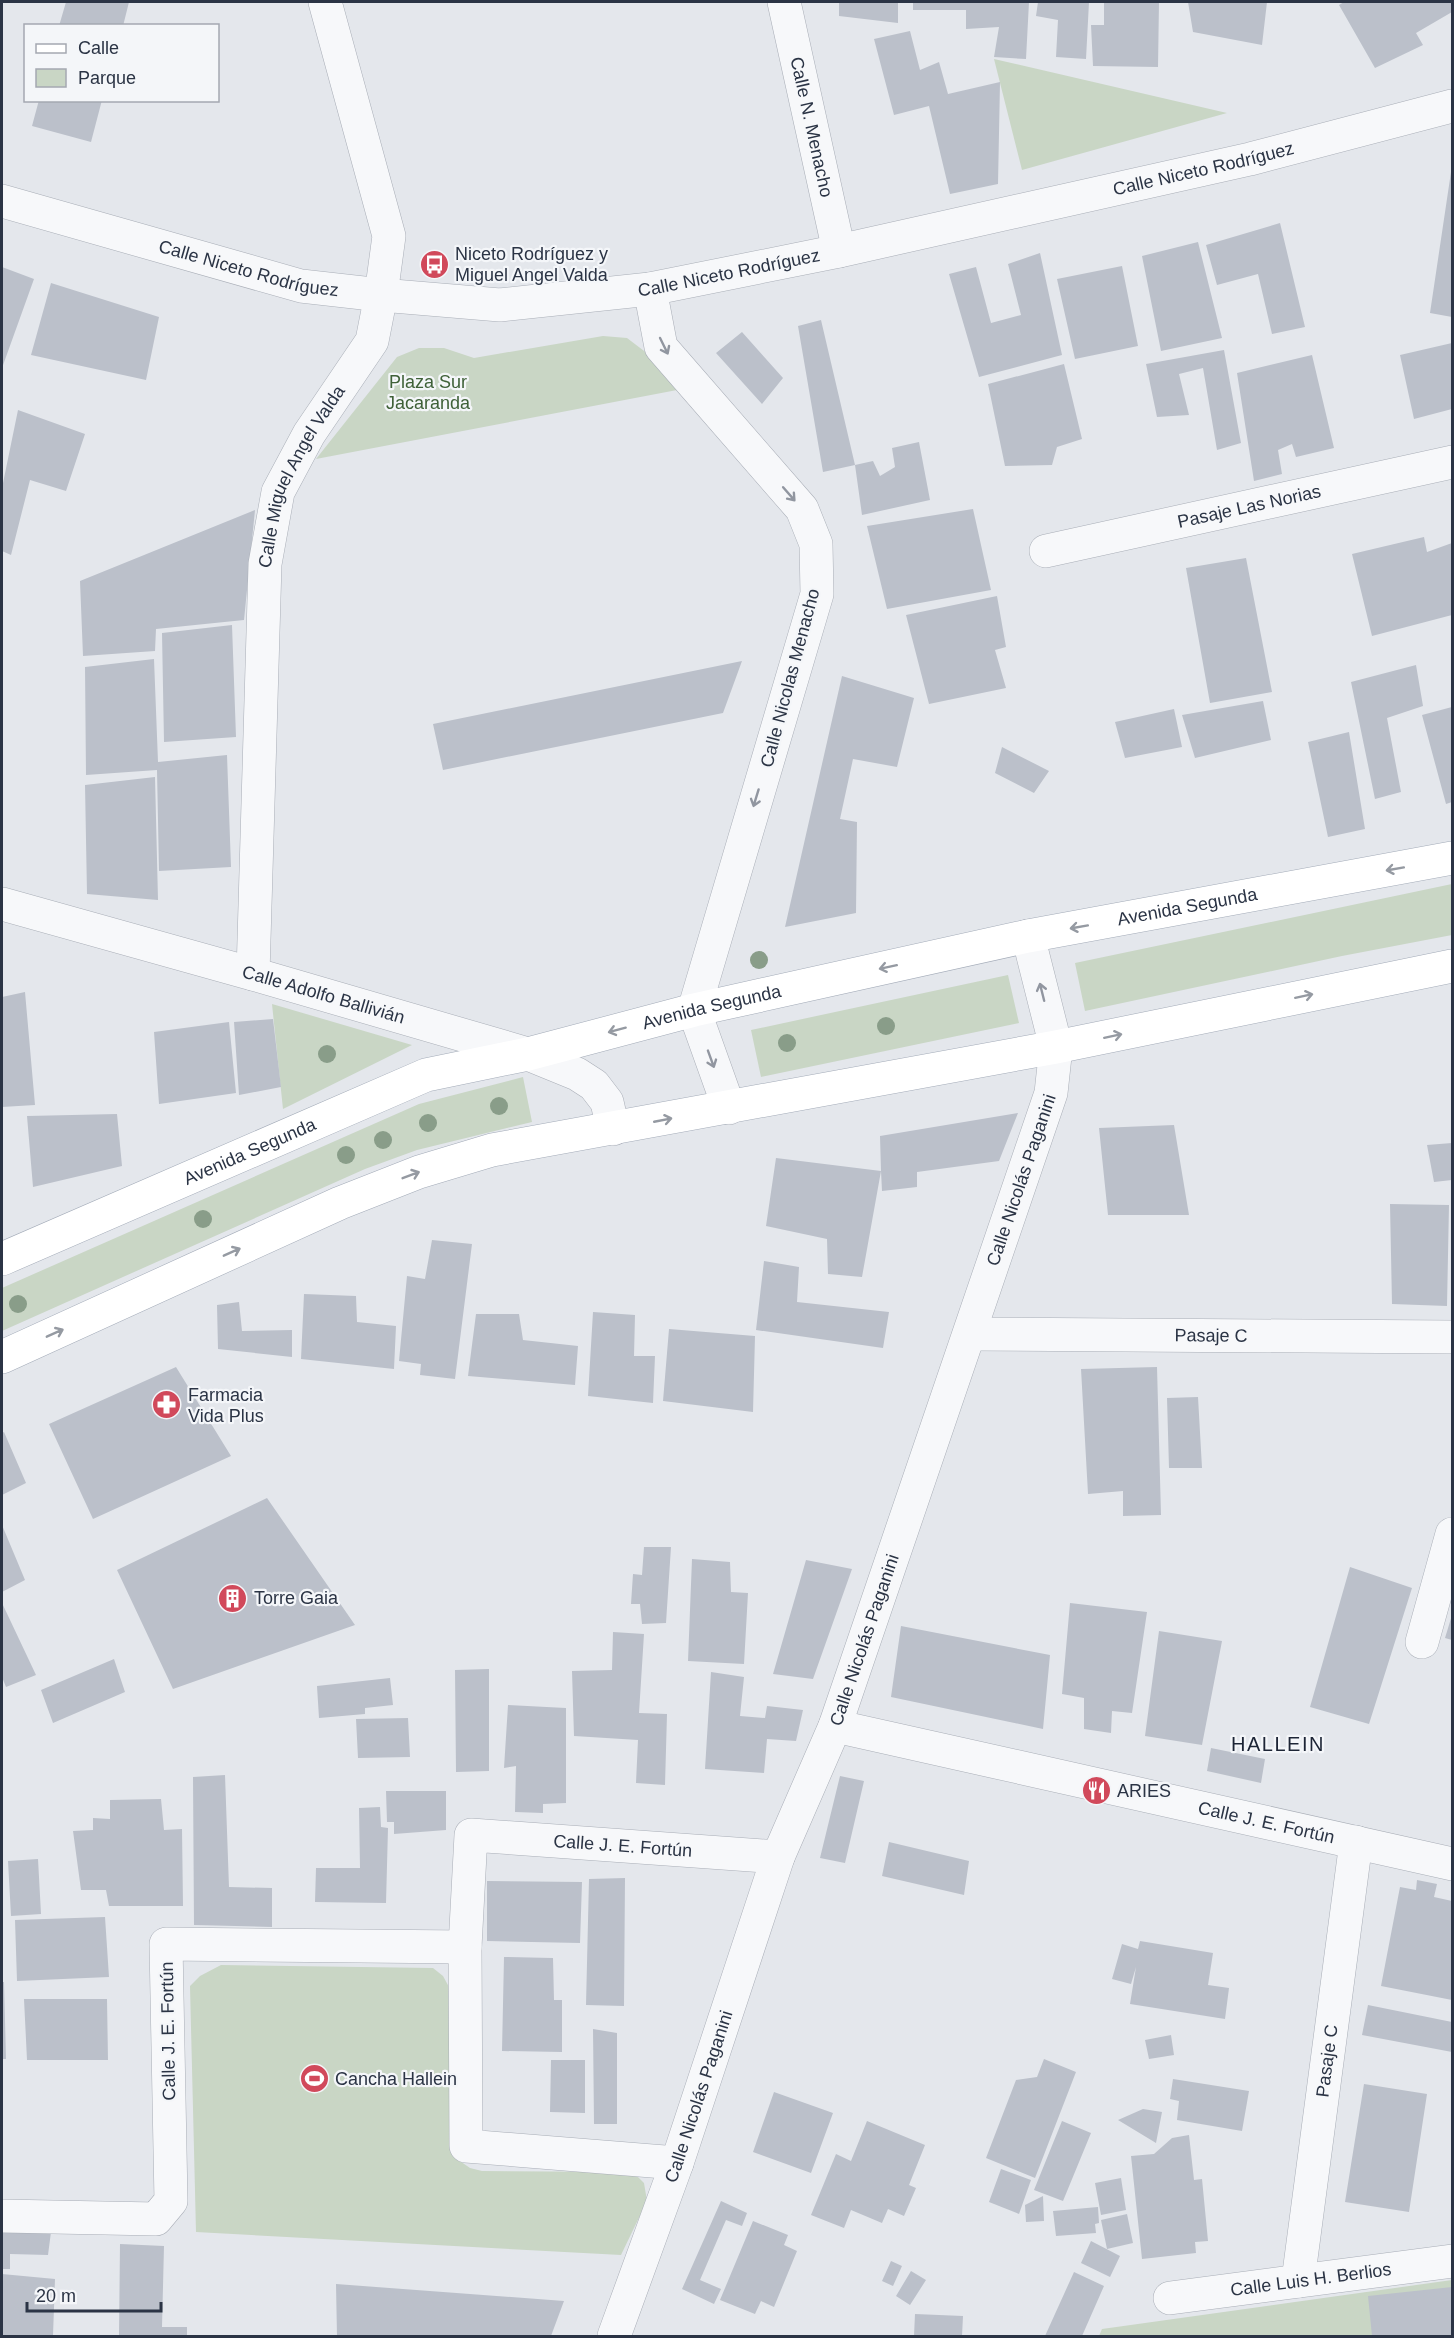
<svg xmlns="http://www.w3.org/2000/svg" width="1454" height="2338" viewBox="0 0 1454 2338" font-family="Arial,sans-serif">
<rect width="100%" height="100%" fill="#e4e7ec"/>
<path fill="#c9d6c5" d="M 994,59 L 1227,113 L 1022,170 Z
M 603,336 L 627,338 L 652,357 L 677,390 L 316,459 L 397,357 L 419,348 L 444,348 L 474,358 Z
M 1452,884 L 1452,935 L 1342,956 L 1085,1011 L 1075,963 Z
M 1008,975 L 1019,1023 L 761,1077 L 751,1030 Z
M 272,1004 L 412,1045 L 283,1109 Z
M 523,1077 L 532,1122 L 417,1150 L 365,1169 L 2,1331 L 2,1288 L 419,1104 Z
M 221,1965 L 433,1968 L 443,1976 L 449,1987 L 457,2159 L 470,2168 L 482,2171 L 633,2172 L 644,2183 L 647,2201 L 621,2255 L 196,2232 L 190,1986 L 200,1976 Z
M 1452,2280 L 1452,2336 L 1099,2336 L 1102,2329 Z"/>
<path fill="#bbc0ca" d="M 66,2 L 129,2 L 123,26 L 59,26 Z
M 839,2 L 898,2 L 898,23 L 839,16 Z
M 913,2 L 1029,2 L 1026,59 L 994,57 L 999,27 L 966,29 L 966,10 L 913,10 Z
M 1038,2 L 1089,2 L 1086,59 L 1056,57 L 1058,20 L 1036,16 Z
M 1104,2 L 1159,2 L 1158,67 L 1093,66 L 1091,25 L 1104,25 Z
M 1188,2 L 1267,2 L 1262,45 L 1193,32 Z
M 1344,2 L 1452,2 L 1452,12 L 1416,33 L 1423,45 L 1375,68 L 1339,5 Z
M 910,31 L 920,70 L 939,62 L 948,94 L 1000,82 L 998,184 L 950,194 L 929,106 L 894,115 L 874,39 Z
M 39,100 L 102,100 L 91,142 L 32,126 Z
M 1451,172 L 1452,172 L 1452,317 L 1430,313 Z
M 1280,223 L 1305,327 L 1272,334 L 1258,274 L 1217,285 L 1206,245 Z
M 1198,242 L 1222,338 L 1161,351 L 1142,256 Z
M 1040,253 L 1062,355 L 979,377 L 949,274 L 976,267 L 991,323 L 1021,315 L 1008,264 Z
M 1122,266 L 1138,346 L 1075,359 L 1057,279 Z
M 2,267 L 34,279 L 2,368 Z
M 51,283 L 159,317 L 146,380 L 31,355 Z
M 821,320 L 855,465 L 873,461 L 880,476 L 895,467 L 892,448 L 919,442 L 930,500 L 862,515 L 855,465 L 823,472 L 798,326 Z
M 742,332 L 783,378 L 762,404 L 716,353 Z
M 1452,343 L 1452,409 L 1414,419 L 1400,355 Z
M 1224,350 L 1241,443 L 1217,450 L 1203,368 L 1179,374 L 1189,415 L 1157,417 L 1146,364 Z
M 1312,355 L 1334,448 L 1296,457 L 1292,444 L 1278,450 L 1282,474 L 1254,481 L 1237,373 Z
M 1064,364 L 1082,439 L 1057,447 L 1052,465 L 1005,466 L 988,384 Z
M 18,410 L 85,434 L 66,491 L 30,480 L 11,555 L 2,551 L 2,488 Z
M 973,509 L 991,590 L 887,609 L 867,526 Z
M 255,510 L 244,620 L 156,629 L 155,651 L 83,656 L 80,581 Z
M 1424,537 L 1427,552 L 1452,543 L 1452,615 L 1372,636 L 1352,554 Z
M 1246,558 L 1272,692 L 1210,703 L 1186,568 Z
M 997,596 L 1006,647 L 995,650 L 1006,688 L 929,704 L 906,615 Z
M 232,625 L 236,737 L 164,742 L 162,633 Z
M 154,659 L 158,762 L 227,755 L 231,867 L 159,871 L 157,770 L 86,775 L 85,667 Z
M 742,661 L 723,713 L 443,770 L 433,724 Z
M 1416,665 L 1423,706 L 1387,718 L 1401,792 L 1375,799 L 1351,682 Z
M 842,676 L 914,698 L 897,767 L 853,759 L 840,819 L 857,822 L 856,913 L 785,927 Z
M 1263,701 L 1271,740 L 1195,758 L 1182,715 Z
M 1452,707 L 1452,802 L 1446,804 L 1422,715 Z
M 1174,709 L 1182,747 L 1125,758 L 1115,722 Z
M 1349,732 L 1365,829 L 1328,837 L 1308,742 Z
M 1002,747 L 1049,771 L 1034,793 L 995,773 Z
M 155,777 L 158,900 L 87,894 L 85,785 Z
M 25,992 L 35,1105 L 2,1107 L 2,997 Z
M 273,1019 L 281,1087 L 239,1095 L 234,1022 Z
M 229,1022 L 236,1093 L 159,1104 L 154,1032 Z
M 1018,1113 L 999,1161 L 917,1172 L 917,1187 L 882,1191 L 881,1171 L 862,1277 L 828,1274 L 827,1239 L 766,1226 L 776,1158 L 881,1171 L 880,1136 Z
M 117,1114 L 122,1166 L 33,1187 L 27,1116 Z
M 1174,1125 L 1189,1215 L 1108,1215 L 1099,1128 Z
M 1452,1143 L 1452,1180 L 1434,1182 L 1427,1145 Z
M 1390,1204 L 1449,1205 L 1447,1306 L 1392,1304 Z
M 432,1240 L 472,1244 L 455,1379 L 420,1375 L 421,1364 L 399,1361 L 407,1276 L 425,1279 Z
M 764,1261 L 799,1267 L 797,1302 L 889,1312 L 883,1348 L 756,1330 Z
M 304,1294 L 356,1296 L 357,1322 L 396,1326 L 394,1369 L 301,1359 Z
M 239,1302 L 242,1331 L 292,1330 L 292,1357 L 218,1349 L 217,1305 Z
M 593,1312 L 635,1315 L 634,1356 L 655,1356 L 653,1403 L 588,1396 Z
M 476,1314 L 519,1314 L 523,1340 L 578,1346 L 575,1385 L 468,1376 Z
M 669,1329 L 755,1336 L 753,1412 L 663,1401 Z
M 176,1367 L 231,1456 L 93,1519 L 49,1424 Z
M 1157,1367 L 1161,1515 L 1123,1516 L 1123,1491 L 1088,1494 L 1081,1369 Z
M 1198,1397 L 1202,1468 L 1169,1468 L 1167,1398 Z
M 4,1432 L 26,1483 L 2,1495 L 2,1433 Z
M 267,1498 L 355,1625 L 173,1689 L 117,1570 Z
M 2,1525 L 25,1580 L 2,1592 Z
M 644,1547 L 671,1547 L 666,1623 L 642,1624 L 640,1604 L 631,1604 L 633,1574 L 642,1575 Z
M 692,1559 L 730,1562 L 731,1592 L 748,1593 L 744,1664 L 688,1661 Z
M 806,1560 L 852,1569 L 813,1679 L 773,1674 Z
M 1350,1567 L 1412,1588 L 1369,1724 L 1310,1707 Z
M 2,1603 L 36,1675 L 6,1687 L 2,1677 Z
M 1070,1603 L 1147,1612 L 1132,1713 L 1112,1711 L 1111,1733 L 1084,1729 L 1084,1698 L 1062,1694 Z
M 1452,1615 L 1452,1640 L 1445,1638 Z
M 901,1626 L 1050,1655 L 1043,1729 L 891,1697 Z
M 1159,1631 L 1222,1641 L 1202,1745 L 1145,1736 Z
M 613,1632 L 644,1634 L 639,1713 L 667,1714 L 665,1785 L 636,1783 L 638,1740 L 574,1736 L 572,1671 L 612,1670 Z
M 114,1659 L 125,1692 L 53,1723 L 41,1690 Z
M 489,1669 L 489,1771 L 456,1772 L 455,1670 Z
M 711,1672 L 744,1677 L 740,1716 L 765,1718 L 767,1706 L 803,1710 L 796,1741 L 767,1739 L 764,1773 L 705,1769 Z
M 390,1678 L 393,1705 L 365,1708 L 365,1714 L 319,1718 L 317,1686 Z
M 508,1705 L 566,1708 L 566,1803 L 543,1804 L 543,1813 L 515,1812 L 516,1766 L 504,1768 Z
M 408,1718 L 410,1757 L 358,1758 L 356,1719 Z
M 1211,1748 L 1265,1759 L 1261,1783 L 1207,1771 Z
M 225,1775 L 229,1887 L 272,1888 L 272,1927 L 194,1925 L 193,1777 Z
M 840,1776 L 864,1781 L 845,1863 L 820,1858 Z
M 386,1791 L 446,1791 L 446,1830 L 394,1834 L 394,1822 L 387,1822 Z
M 161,1799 L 164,1830 L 182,1829 L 183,1906 L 109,1906 L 106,1890 L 81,1890 L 73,1831 L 93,1830 L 93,1818 L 110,1819 L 110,1800 Z
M 380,1807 L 381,1827 L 388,1828 L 386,1903 L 315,1902 L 316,1868 L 360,1868 L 359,1808 Z
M 889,1842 L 969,1861 L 964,1895 L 882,1876 Z
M 38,1859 L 41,1914 L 11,1916 L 8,1861 Z
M 625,1878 L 624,2006 L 586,2005 L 589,1879 Z
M 1417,1880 L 1437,1884 L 1434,1897 L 1452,1901 L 1452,2000 L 1381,1986 L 1400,1887 L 1416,1890 Z
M 487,1881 L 582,1882 L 580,1943 L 487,1941 Z
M 105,1917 L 109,1977 L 17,1981 L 15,1920 Z
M 1140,1941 L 1213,1953 L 1208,1985 L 1229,1988 L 1225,2019 L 1130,2004 L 1136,1967 L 1131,1984 L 1112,1979 L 1122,1944 L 1138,1949 Z
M 504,1957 L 553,1958 L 554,2000 L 562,2000 L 562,2052 L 502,2051 Z
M 2,1982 L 4,1982 L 6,2059 L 2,2059 Z
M 24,1999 L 107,1999 L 108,2060 L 27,2060 Z
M 1368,2005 L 1452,2022 L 1452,2052 L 1362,2035 Z
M 593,2029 L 617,2033 L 617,2124 L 594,2124 Z
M 1171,2035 L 1174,2055 L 1149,2059 L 1145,2040 Z
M 1044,2059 L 1076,2072 L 1035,2178 L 986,2158 L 1016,2080 L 1037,2077 Z
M 551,2060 L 585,2060 L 585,2113 L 550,2112 Z
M 1173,2079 L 1249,2091 L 1242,2131 L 1177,2120 L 1179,2101 L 1170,2099 Z
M 1364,2084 L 1427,2094 L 1409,2212 L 1345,2202 Z
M 774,2092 L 833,2113 L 811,2173 L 753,2152 Z
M 1143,2109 L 1162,2112 L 1156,2143 L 1118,2120 Z
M 867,2121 L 925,2145 L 909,2185 L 916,2188 L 904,2216 L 888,2209 L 882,2223 L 851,2210 L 844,2228 L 811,2215 L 836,2154 L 851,2161 Z
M 1062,2121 L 1091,2133 L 1063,2201 L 1034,2190 Z
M 1189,2135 L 1194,2180 L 1202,2179 L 1208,2241 L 1195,2242 L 1196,2253 L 1142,2259 L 1131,2156 L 1154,2154 L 1172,2138 Z
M 1001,2169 L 1031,2180 L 1019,2214 L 989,2202 Z
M 1121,2178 L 1126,2210 L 1101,2215 L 1095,2183 Z
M 1043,2196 L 1044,2221 L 1026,2222 L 1025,2205 Z
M 721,2201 L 747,2213 L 742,2226 L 726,2220 L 700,2280 L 721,2289 L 714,2304 L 682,2289 Z
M 1098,2207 L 1099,2223 L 1095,2224 L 1096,2233 L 1056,2236 L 1053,2211 Z
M 1127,2214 L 1133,2243 L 1107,2249 L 1101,2220 Z
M 753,2221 L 788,2235 L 784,2245 L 797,2251 L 774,2307 L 761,2301 L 755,2314 L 720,2300 Z
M 2,2230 L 51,2232 L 48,2255 L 10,2254 L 10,2269 L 2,2269 Z
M 1091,2241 L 1120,2256 L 1110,2277 L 1081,2263 Z
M 120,2244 L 164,2246 L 162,2327 L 187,2327 L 187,2336 L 119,2336 Z
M 891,2261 L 902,2266 L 893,2286 L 882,2281 Z
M 911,2271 L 926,2280 L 910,2305 L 896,2296 Z
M 1074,2272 L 1104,2286 L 1082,2336 L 1045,2336 Z
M 2,2274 L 55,2279 L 53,2336 L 2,2336 Z
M 336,2284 L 564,2301 L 551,2336 L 337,2336 Z
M 1452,2287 L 1452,2336 L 1372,2336 L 1368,2296 Z
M 915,2314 L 963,2316 L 962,2336 L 914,2336 Z"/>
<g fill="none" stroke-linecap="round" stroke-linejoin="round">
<defs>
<g id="minor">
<path id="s1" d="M 784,2 L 839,251"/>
<path id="s2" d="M 2,201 L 301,286 L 381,295 L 500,305 L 650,289 L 839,251 L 1250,159 L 1452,106"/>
<path d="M 650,289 L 661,347 L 802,509 L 816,544 L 817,594 L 694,1010 L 729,1108"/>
<path id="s3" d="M 1046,551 L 1452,462"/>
<path id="s4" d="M 2,904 L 253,974 L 528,1054 L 577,1074 L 594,1085 L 607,1102 L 613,1129"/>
<path id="s5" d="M 253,974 L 265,564 L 278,492 L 309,434 L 372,341 L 381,295 L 389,236 L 325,2"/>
<path id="s6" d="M 971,1334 L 1452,1337"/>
<path d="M 1422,1642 L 1452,1534"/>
<path id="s7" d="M 835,1726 L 1452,1864"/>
<path id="s8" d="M 677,2163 L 466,2146 L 465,1947 L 471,1835 L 778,1857"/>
<path d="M 2,2216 L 156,2219 L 171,2201 L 166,1944 L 465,1947"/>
<path id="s9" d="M 1298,2281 L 1356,1842"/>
<path id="s10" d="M 1170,2298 L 1452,2261"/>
<path id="s11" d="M 614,2336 L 677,2163 L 778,1857 L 835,1726 L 1051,1093 L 1056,1047 L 1028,936"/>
</g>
<g id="major">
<path id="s12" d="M 2,1259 L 426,1075 L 528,1054 L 694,1010 L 1028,936 L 1452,858"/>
<path d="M 2,1357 L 340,1203 L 419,1172 L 492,1150 L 1056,1047 L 1452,966"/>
</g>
</defs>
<use href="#minor" stroke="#a9aeb7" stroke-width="34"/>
<use href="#major" stroke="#a3abb8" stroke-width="34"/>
<use href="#minor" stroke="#f7f8fa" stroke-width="33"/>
<use href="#major" stroke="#fff" stroke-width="33"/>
</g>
<g fill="#899d89">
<circle cx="759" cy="960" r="9"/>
<circle cx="886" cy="1026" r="9"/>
<circle cx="787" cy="1043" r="9"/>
<circle cx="327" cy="1054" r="9"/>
<circle cx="499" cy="1106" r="9"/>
<circle cx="428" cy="1123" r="9"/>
<circle cx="383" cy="1140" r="9"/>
<circle cx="346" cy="1155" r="9"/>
<circle cx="203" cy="1219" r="9"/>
<circle cx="18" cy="1304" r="9"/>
</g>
<defs><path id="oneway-shaft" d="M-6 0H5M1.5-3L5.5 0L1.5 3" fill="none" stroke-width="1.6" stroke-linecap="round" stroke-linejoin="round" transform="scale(1.5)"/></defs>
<g stroke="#9196a0">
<use href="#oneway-shaft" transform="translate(664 346) rotate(64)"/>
<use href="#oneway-shaft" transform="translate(789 494) rotate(49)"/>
<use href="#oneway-shaft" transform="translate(756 798) rotate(107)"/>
<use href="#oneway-shaft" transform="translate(1042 992) rotate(-104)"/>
<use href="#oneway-shaft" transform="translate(711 1059) rotate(70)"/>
</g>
<g stroke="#959aa2">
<use href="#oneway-shaft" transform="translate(1395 869) rotate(170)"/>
<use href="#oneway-shaft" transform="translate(1079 927) rotate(170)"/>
<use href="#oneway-shaft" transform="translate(888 967) rotate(168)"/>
<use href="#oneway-shaft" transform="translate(1304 996) rotate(-12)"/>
<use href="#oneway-shaft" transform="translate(617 1030) rotate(165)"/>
<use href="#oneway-shaft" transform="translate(1113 1036) rotate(-12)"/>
<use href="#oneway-shaft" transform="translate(663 1120) rotate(-11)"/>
<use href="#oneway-shaft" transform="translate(411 1175) rotate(-21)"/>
<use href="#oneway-shaft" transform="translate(232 1252) rotate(-24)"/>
<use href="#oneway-shaft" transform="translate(55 1333) rotate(-24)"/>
</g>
<defs>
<symbol id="bus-disc" viewBox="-11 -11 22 22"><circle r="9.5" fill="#d1495b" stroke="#f4f6f9"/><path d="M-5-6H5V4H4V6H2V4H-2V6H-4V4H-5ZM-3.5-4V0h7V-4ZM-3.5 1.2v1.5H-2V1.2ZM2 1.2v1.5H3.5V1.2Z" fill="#fff"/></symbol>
<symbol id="pharmacy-disc" viewBox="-11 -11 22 22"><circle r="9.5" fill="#d1495b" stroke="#f4f6f9"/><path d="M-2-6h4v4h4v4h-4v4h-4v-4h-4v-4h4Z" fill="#fff"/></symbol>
<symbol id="building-disc" viewBox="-11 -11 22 22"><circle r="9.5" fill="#d1495b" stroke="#f4f6f9"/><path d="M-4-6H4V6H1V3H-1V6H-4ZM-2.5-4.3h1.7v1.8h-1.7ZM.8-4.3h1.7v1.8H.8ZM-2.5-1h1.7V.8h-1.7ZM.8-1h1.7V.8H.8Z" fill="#fff"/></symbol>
<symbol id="restaurant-disc" viewBox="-11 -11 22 22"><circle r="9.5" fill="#d1495b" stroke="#f4f6f9"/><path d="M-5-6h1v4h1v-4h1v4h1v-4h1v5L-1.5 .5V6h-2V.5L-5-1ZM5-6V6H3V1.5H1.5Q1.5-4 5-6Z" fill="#fff"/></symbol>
<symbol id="stadium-disc" viewBox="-11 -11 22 22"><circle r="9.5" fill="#d1495b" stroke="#f4f6f9"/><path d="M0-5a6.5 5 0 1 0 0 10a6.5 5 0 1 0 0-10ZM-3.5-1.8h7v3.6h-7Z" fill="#fff"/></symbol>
</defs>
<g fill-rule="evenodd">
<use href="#bus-disc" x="418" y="248" width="33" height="33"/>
<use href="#pharmacy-disc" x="150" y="1388" width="33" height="33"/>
<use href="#building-disc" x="216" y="1582" width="33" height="33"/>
<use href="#restaurant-disc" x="1080" y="1774" width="33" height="33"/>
<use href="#stadium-disc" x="298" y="2062" width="33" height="33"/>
</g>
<g text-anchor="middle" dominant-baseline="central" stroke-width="4.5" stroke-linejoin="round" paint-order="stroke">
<g font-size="18" fill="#2b3445" stroke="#f4f6f9">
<text stroke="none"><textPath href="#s1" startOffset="128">Calle N. Menacho</textPath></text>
<text stroke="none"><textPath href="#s2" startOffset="1228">Calle Niceto Rodríguez</textPath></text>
<text stroke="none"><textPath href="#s2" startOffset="256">Calle Niceto Rodríguez</textPath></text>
<text stroke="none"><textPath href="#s2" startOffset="742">Calle Niceto Rodríguez</textPath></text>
<text stroke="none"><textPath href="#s5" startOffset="506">Calle Miguel Angel Valda</textPath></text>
<text stroke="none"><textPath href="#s3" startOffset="208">Pasaje Las Norias</textPath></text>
<text transform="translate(790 678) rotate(-75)">Calle Nicolas Menacho</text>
<text stroke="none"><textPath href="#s12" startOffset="1242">Avenida Segunda</textPath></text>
<text stroke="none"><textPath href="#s4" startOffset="334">Calle Adolfo Ballivián</textPath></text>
<text stroke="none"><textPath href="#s12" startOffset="756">Avenida Segunda</textPath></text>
<text stroke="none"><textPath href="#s12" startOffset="270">Avenida Segunda</textPath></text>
<text stroke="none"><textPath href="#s11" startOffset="1226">Calle Nicolás Paganini</textPath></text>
<text stroke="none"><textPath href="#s6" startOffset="240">Pasaje C</textPath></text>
<text stroke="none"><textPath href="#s11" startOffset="740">Calle Nicolás Paganini</textPath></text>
<text stroke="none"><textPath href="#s7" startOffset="442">Calle J. E. Fortún</textPath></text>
<text stroke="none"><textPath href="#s8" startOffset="675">Calle J. E. Fortún</textPath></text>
<text transform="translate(168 2031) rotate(-91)">Calle J. E. Fortún</text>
<text stroke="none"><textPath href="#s9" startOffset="222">Pasaje C</textPath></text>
<text stroke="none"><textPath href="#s11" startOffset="254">Calle Nicolás Paganini</textPath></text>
<text stroke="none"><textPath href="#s10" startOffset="142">Calle Luis H. Berlios</textPath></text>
</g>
<g font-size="18" fill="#2b3445" stroke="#f4f6f9" text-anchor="start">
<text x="455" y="254">Niceto Rodríguez y<tspan x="455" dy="21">Miguel Angel Valda</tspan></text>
<text x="188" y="1395">Farmacia<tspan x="188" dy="21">Vida Plus</tspan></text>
<text x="254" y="1598">Torre Gaia</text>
<text x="1117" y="1791">ARIES</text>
<text x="335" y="2079">Cancha Hallein</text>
</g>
<g font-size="18" fill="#3f6138" stroke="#f4f6f9">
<text x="428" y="382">Plaza Sur<tspan x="428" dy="21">Jacaranda</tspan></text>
</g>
<g font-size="20" letter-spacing="1.5" fill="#1d2536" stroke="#f4f6f9">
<text x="1278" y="1744">HALLEIN</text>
</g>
</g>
<rect width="1454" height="2338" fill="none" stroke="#2b3445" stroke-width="6"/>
<rect x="24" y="24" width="195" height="78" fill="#f4f6f9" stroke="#a4a8b1" stroke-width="1.5"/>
<rect x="36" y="44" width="30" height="9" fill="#ffffff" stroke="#a4a8b1" stroke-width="1.5"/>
<text x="78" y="54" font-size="18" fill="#2b3445">Calle</text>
<rect x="36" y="69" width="30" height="18" fill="#c9d6c5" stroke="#a4a8b1" stroke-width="1.5"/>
<text x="78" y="84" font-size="18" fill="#2b3445">Parque</text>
<path d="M27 2302v9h134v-9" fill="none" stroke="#2b3445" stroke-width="3"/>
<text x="36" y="2302" font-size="18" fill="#2b3445" stroke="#f4f6f9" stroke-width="4.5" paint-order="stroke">20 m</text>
</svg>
